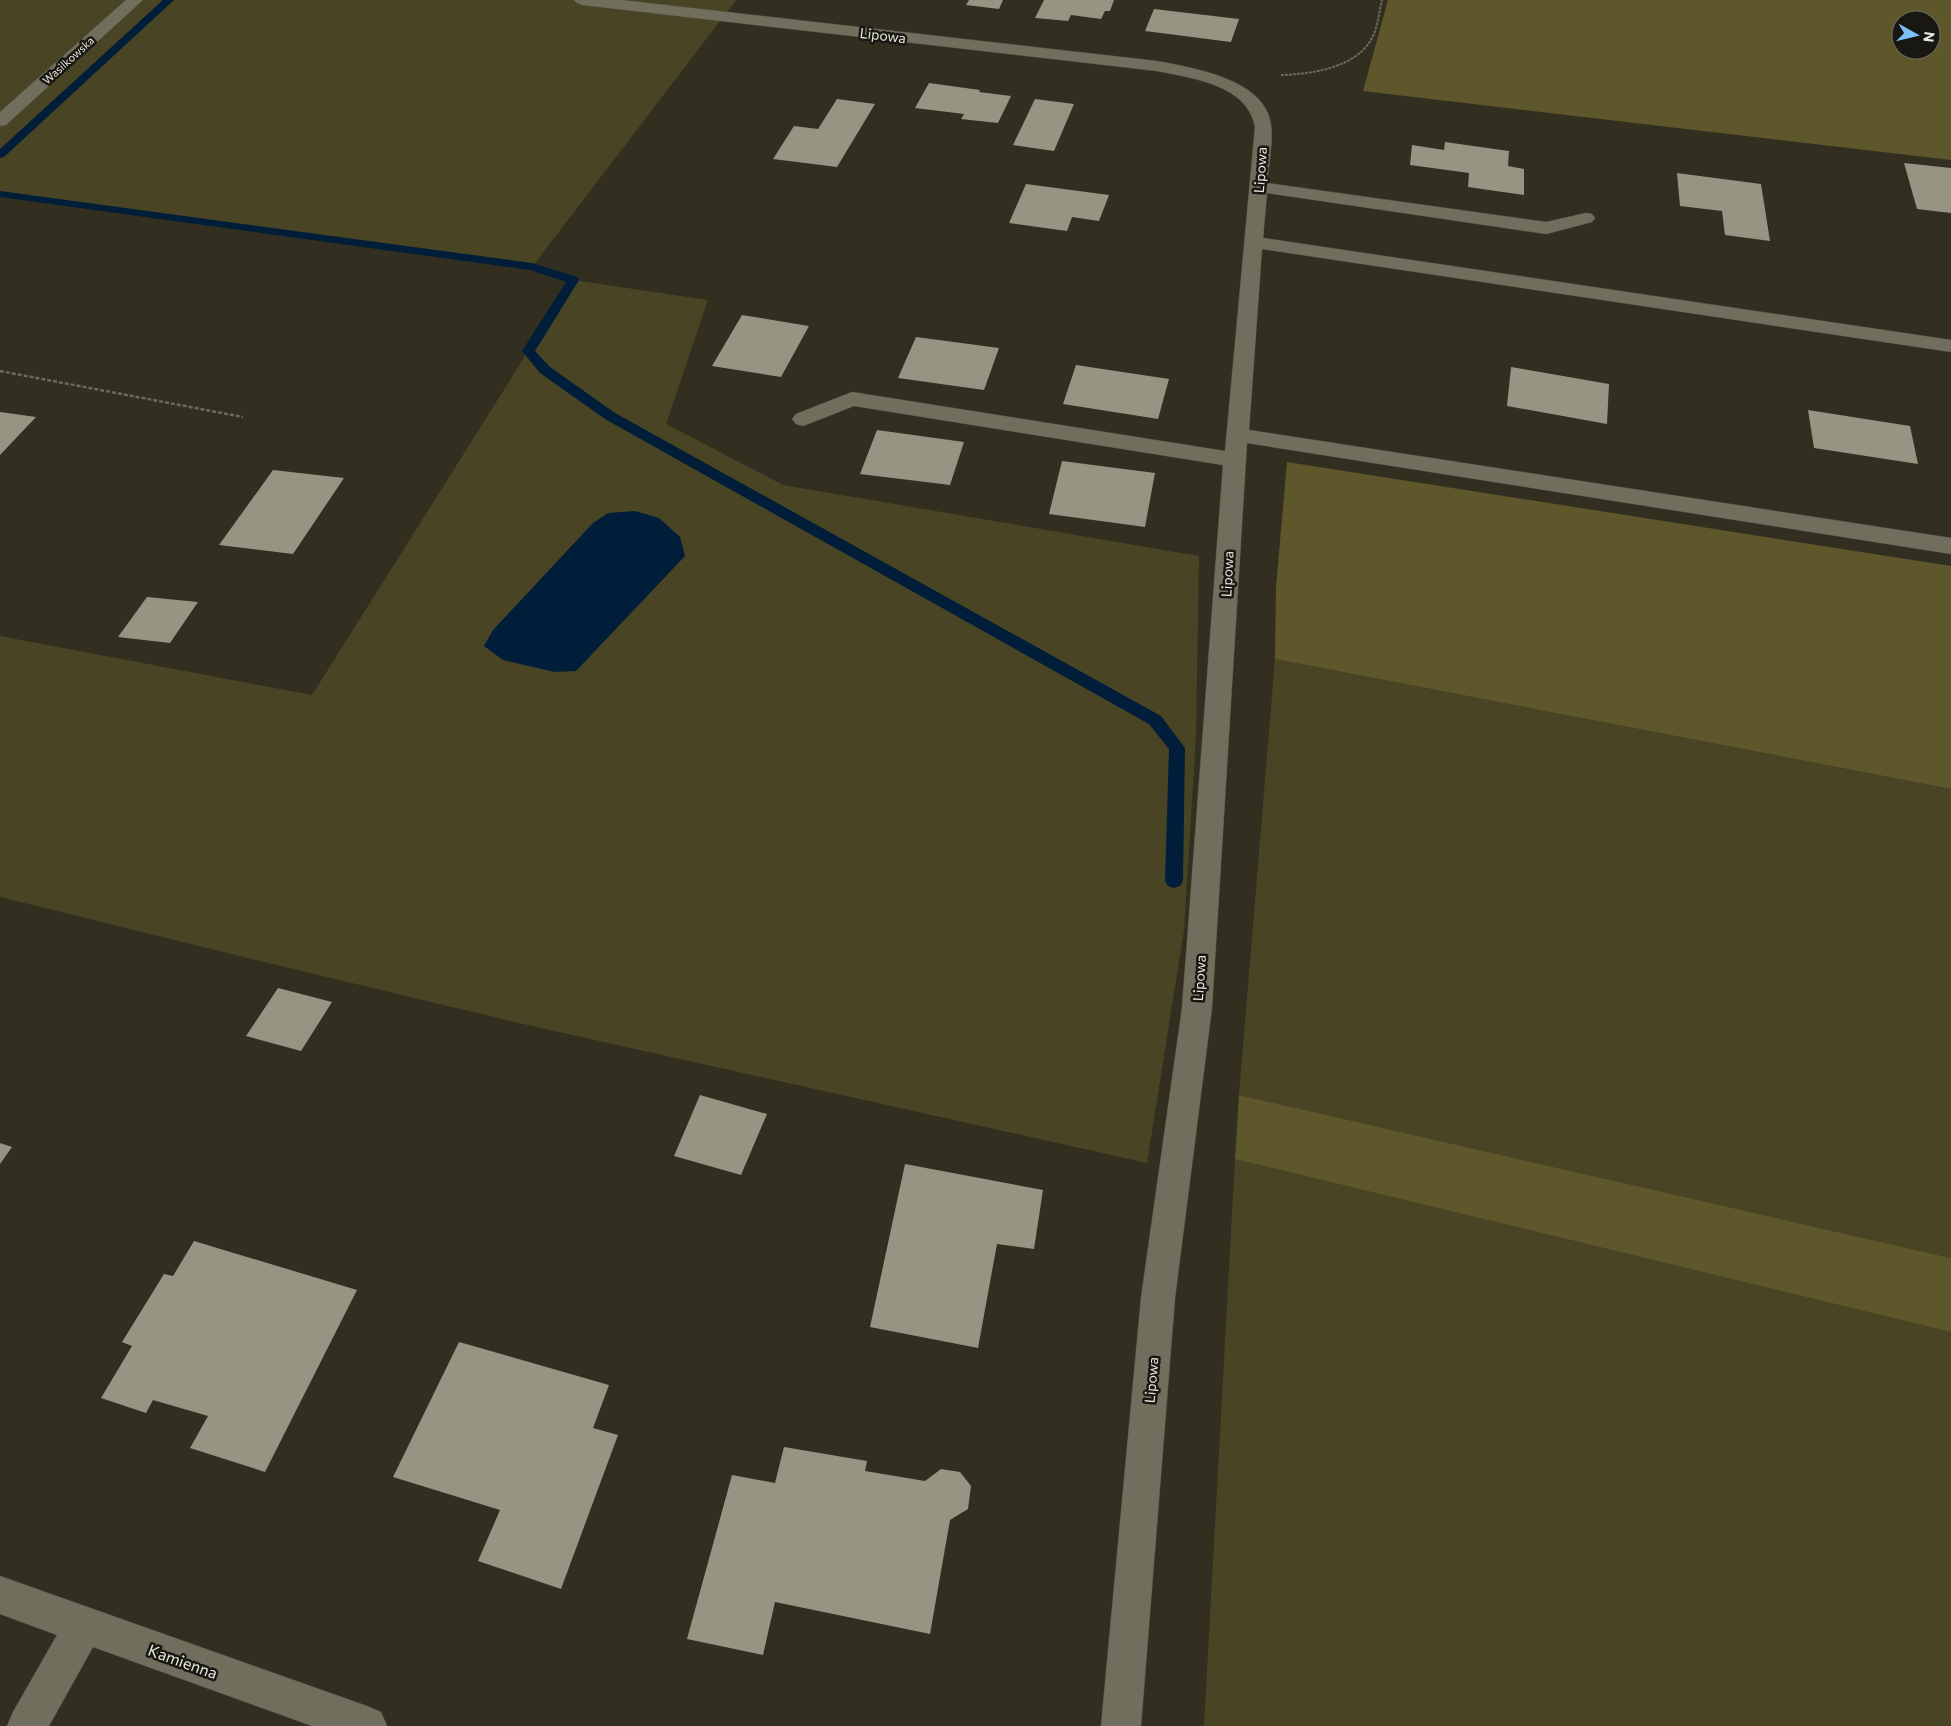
<svg xmlns="http://www.w3.org/2000/svg" width="1951" height="1726" viewBox="0 0 1951 1726" font-family="Commissioner,sans-serif">
<rect width="100%" height="100%" fill="#322f20"/>
<path fill="#494423" d="M 0,0 L 736,0 L 532,267 L 0,194 Z
M 573,280 L 708,300 L 666,424 L 783,485 L 1199,556 L 1196,736 L 1184,930 L 1147,1163 L 523,1024 L 260,961 L 0,897 L 0,636 L 312,695 Z
M 1275,659 L 1951,789 L 1951,1258 L 1239,1095 Z
M 1235,1159 L 1951,1332 L 1951,1726 L 1204,1726 Z"/>
<path fill="#5e572b" fill-rule="evenodd" d="M 1388,0 L 1951,0 L 1951,160 L 1363,91 ZM 1901,20 L 1931,20 L 1931,50 L 1901,50 Z
M 1287,462 L 1951,566 L 1951,789 L 1275,659 L 1276,587 Z
M 1239,1095 L 1951,1258 L 1951,1332 L 1235,1159 Z"/>
<path fill="#001e39" d="M 635,511 L 659,518 L 680,537 L 685,556 L 576,671 L 555,672 L 503,660 L 484,646 L 493,630 L 593,523 L 608,513 Z"/>
<g fill="none" stroke-linecap="round" stroke-linejoin="round">
<path fill="#001e39" fill-rule="evenodd" d="M 163,0 L 174,0 L 4,157 L 0,158 L 0,149 Z
M 0,191 L 532,263 L 577,277 L 579,280 L 535,351 L 550,367 L 615,413 L 1161,716 L 1185,748 L 1183,881 L 1180,886 L 1174,888 L 1168,886 L 1165,881 L 1169,749 L 1149,724 L 605,419 L 540,373 L 522,351 L 566,282 L 530,270 L 0,197 Z"/>
</g>
<path fill="#969482" d="M 969,0 L 1003,0 L 999,9 L 966,5 Z
M 1044,0 L 1114,0 L 1110,11 L 1105,11 L 1101,19 L 1071,15 L 1068,21 L 1035,18 Z
M 1154,9 L 1239,19 L 1231,42 L 1145,31 Z
M 929,83 L 980,90 L 979,92 L 1011,96 L 998,123 L 961,119 L 964,114 L 915,108 Z
M 837,99 L 875,104 L 837,167 L 773,159 L 794,126 L 818,129 Z
M 1035,99 L 1074,104 L 1054,151 L 1013,145 Z
M 1445,142 L 1509,151 L 1508,166 L 1524,169 L 1524,195 L 1468,187 L 1469,173 L 1410,165 L 1412,145 L 1444,150 Z
M 1904,163 L 1951,168 L 1951,213 L 1917,209 Z
M 1677,173 L 1761,184 L 1770,241 L 1725,235 L 1722,211 L 1680,206 Z
M 1026,184 L 1109,195 L 1099,221 L 1072,217 L 1067,231 L 1009,223 Z
M 742,315 L 809,326 L 781,377 L 712,366 Z
M 916,337 L 999,348 L 984,390 L 898,378 Z
M 1076,365 L 1169,379 L 1158,419 L 1063,404 Z
M 1511,367 L 1609,384 L 1607,424 L 1507,406 Z
M 1808,410 L 1910,426 L 1918,464 L 1814,448 Z
M 0,412 L 36,417 L 0,455 Z
M 877,430 L 964,442 L 950,485 L 860,474 Z
M 1062,461 L 1155,473 L 1145,527 L 1049,514 Z
M 273,470 L 344,478 L 293,554 L 219,545 Z
M 147,597 L 198,602 L 170,643 L 118,637 Z
M 278,988 L 332,1002 L 301,1051 L 246,1036 Z
M 700,1095 L 767,1114 L 741,1175 L 674,1156 Z
M 0,1143 L 12,1147 L 0,1164 Z
M 905,1164 L 1043,1190 L 1034,1249 L 997,1244 L 978,1348 L 870,1327 Z
M 194,1241 L 357,1290 L 265,1472 L 190,1448 L 208,1416 L 153,1400 L 146,1413 L 101,1398 L 132,1346 L 122,1342 L 164,1274 L 173,1276 Z
M 459,1342 L 609,1385 L 593,1428 L 618,1435 L 561,1589 L 478,1561 L 500,1510 L 393,1477 Z
M 784,1447 L 867,1461 L 865,1471 L 925,1481 L 941,1469 L 960,1472 L 971,1486 L 968,1509 L 950,1520 L 930,1634 L 775,1602 L 763,1655 L 687,1639 L 732,1475 L 775,1483 Z"/>
<g fill="none" stroke-linecap="round" stroke-linejoin="round">
<defs>
<path id="minor" d="M 126,0 L 143,0 L 6,125 L 0,126 L 0,112 Z
M 574,0 L 622,0 L 1157,61 C 1193,68 1266,79 1271,125 C 1273,143 1269,164 1267,183 L 1546,222 L 1586,213 L 1592,214 L 1595,218 L 1592,222 L 1546,234 L 1267,193 L 1263,238 L 1951,340 L 1951,352 L 1262,249 L 1249,430 L 1951,538 L 1951,554 L 1247,443 L 1212,1008 L 1175,1298 L 1141,1726 L 1101,1726 L 1141,1298 L 1182,1008 L 1223,465 L 854,406 L 803,426 L 796,424 L 792,419 L 796,414 L 852,392 L 1225,451 L 1255,127 C 1248,85 1192,78 1157,71 L 582,5 L 577,3 Z
M 0,1576 L 367,1706 L 381,1712 L 387,1726 L 312,1726 L 93,1647 L 49,1726 L 7,1726 L 13,1712 L 57,1635 L 0,1614 Z"/>
</defs>
<use href="#minor" stroke="#504d41" stroke-width="1"/>
<path stroke="#6c6a5d" stroke-width="2" stroke-dasharray="3 1" stroke-linecap="butt" d="M 1281,75 C 1312,74 1356,68 1372,38 C 1378,27 1379,12 1382,0"/>
<path stroke="#6c6a5d" stroke-width="2.5" stroke-dasharray="4 2" stroke-linecap="butt" d="M 0,371 L 243,417"/>
<use href="#minor" fill="#706e5d" fill-rule="evenodd"/>
</g>
<g text-anchor="middle" dominant-baseline="central" stroke-width="5" stroke-linejoin="round" paint-order="stroke">
<g font-size="11" fill="#e9e8df" stroke="#181711">
<text transform="translate(68 60) rotate(-42)">Wasilkowska</text>
</g>
<g font-size="14" fill="#e9e8df" stroke="#181711">
<text transform="translate(883 35) rotate(7)">Lipowa</text>
<text transform="translate(1260 170) rotate(-86)">Lipowa</text>
<text transform="translate(1227 574) rotate(-87)">Lipowa</text>
<text transform="translate(1199 978) rotate(-86)">Lipowa</text>
<text transform="translate(1151 1380) rotate(-85)">Lipowa</text>
</g>
<g font-size="16" fill="#e9e8df" stroke="#181711">
<text transform="translate(183 1661) rotate(20)">Kamienna</text>
</g>
</g>
<g transform="translate(1916 35) rotate(98)"><circle r="24" fill="#181711" stroke="#6c6b63"/>
<path d="M0-4L9 19L0 12L-9 19Z" fill="#7ebef9"/>
<text y="-8" font-size="14" font-weight="bold" text-anchor="middle" fill="#e9e8df">N</text>
</g>
</svg>
